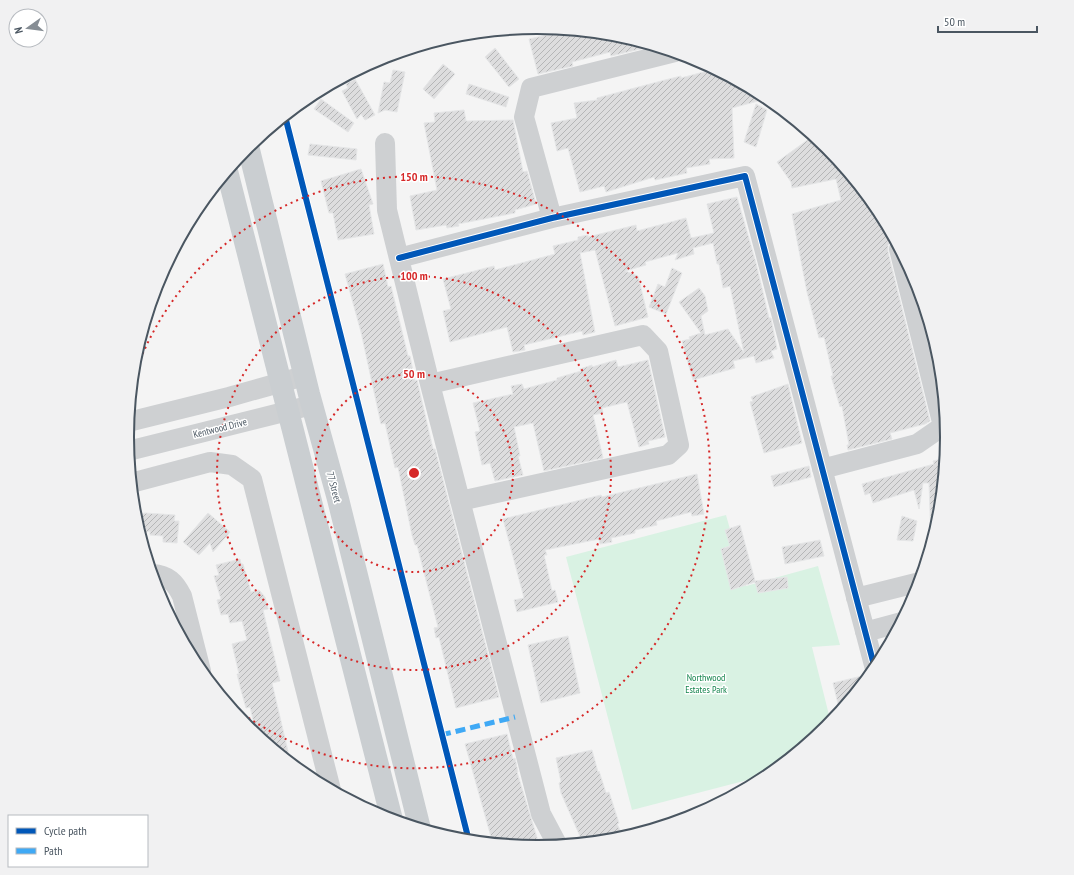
<svg xmlns="http://www.w3.org/2000/svg" width="1074" height="875" viewBox="0 0 1074 875" font-family="'PT Sans Narrow',sans-serif">
<defs>
<pattern id="building-hatch" width="6" height="6" patternUnits="userSpaceOnUse"><rect width="6" height="6" fill="#ddddde"/><path d="M-1 1l2-2M0 6l6-6M5 7l2-2" fill="none" stroke="#b5b6b7"/></pattern>
</defs>
<rect width="100%" height="100%" fill="#f4f4f4"/>
<path fill="#d9f2e3" d="M 726,515 L 746,586 L 818,566 L 840,645 L 812,647 L 831,723 L 771,774 L 632,810 L 566,557 Z"/>
<path fill="url(#building-hatch)" stroke="#e5e6e7" d="M 550,28 L 564,30 L 565,33 L 574,31 L 617,35 L 653,46 L 611,56 L 610,52 L 572,62 L 573,66 L 538,74 L 529,39 L 552,34 Z
M 495,48 L 519,79 L 509,87 L 485,57 Z
M 443,64 L 455,74 L 434,99 L 423,89 Z
M 715,69 L 756,91 L 758,101 L 732,108 L 734,158 L 709,159 L 710,164 L 686,168 L 687,173 L 655,180 L 654,177 L 606,192 L 604,186 L 580,192 L 568,148 L 557,151 L 551,123 L 577,118 L 574,103 L 597,100 L 597,98 L 665,80 L 681,76 L 681,78 Z
M 393,70 L 405,72 L 397,112 L 385,110 L 378,113 L 384,82 L 390,83 Z
M 355,79 L 375,115 L 365,120 L 361,114 L 357,119 L 342,91 L 348,88 L 346,84 Z
M 469,84 L 509,97 L 506,107 L 466,94 Z
M 321,99 L 354,123 L 348,132 L 314,109 Z
M 756,104 L 767,110 L 756,147 L 744,142 Z
M 464,110 L 466,121 L 513,120 L 523,172 L 527,171 L 536,204 L 515,210 L 515,213 L 458,224 L 459,226 L 447,228 L 446,225 L 416,230 L 410,196 L 437,190 L 424,123 L 435,122 L 434,113 Z
M 813,136 L 827,147 L 878,210 L 893,237 L 894,239 L 888,245 L 888,252 L 930,421 L 925,424 L 890,433 L 892,439 L 848,450 L 847,445 L 849,445 L 842,406 L 840,407 L 831,376 L 833,376 L 824,337 L 819,338 L 807,292 L 792,214 L 841,200 L 836,179 L 792,188 L 791,182 L 777,162 Z
M 310,144 L 357,149 L 356,160 L 308,155 Z
M 361,169 L 373,204 L 369,205 L 374,234 L 338,240 L 333,213 L 329,213 L 321,181 Z
M 737,197 L 756,263 L 769,318 L 771,318 L 777,349 L 771,351 L 774,358 L 756,363 L 754,356 L 733,361 L 735,368 L 693,380 L 682,341 L 690,339 L 689,337 L 701,333 L 679,302 L 699,288 L 705,296 L 708,311 L 701,316 L 705,335 L 728,329 L 744,353 L 730,286 L 723,288 L 719,264 L 717,264 L 713,243 L 693,248 L 694,254 L 675,260 L 678,253 L 645,262 L 646,265 L 625,271 L 638,276 L 648,317 L 615,326 L 595,250 L 580,253 L 595,332 L 583,335 L 582,331 L 549,339 L 524,345 L 525,350 L 513,352 L 507,327 L 450,342 L 443,311 L 451,309 L 443,279 L 494,266 L 495,270 L 555,254 L 553,246 L 578,240 L 578,237 L 588,235 L 588,237 L 636,225 L 637,231 L 686,218 L 691,238 L 714,233 L 707,204 Z
M 383,264 L 388,287 L 391,286 L 408,356 L 410,356 L 415,381 L 417,380 L 433,449 L 435,449 L 499,697 L 456,708 L 439,637 L 436,638 L 434,628 L 438,627 L 417,545 L 415,545 L 412,535 L 398,467 L 395,468 L 385,423 L 381,424 L 361,332 L 345,274 Z
M 672,268 L 682,273 L 666,314 L 649,307 L 658,284 L 665,287 Z
M 616,360 L 618,367 L 648,360 L 665,437 L 648,441 L 649,444 L 639,447 L 627,402 L 602,408 L 603,413 L 593,415 L 603,458 L 544,471 L 533,423 L 514,427 L 520,456 L 518,456 L 523,475 L 495,481 L 490,463 L 482,465 L 475,432 L 480,431 L 473,403 L 513,394 L 511,386 L 522,384 L 524,389 L 557,380 L 557,378 L 581,371 L 580,369 L 592,365 L 592,367 Z
M 788,384 L 802,443 L 764,453 L 750,402 L 753,401 L 751,397 Z
M 946,458 L 940,518 L 933,540 L 931,540 L 929,483 L 923,483 L 919,509 L 914,490 L 873,503 L 870,493 L 865,495 L 862,484 L 934,464 L 933,461 Z
M 809,466 L 811,477 L 774,487 L 771,476 Z
M 697,474 L 704,514 L 692,516 L 691,512 L 656,521 L 657,525 L 635,530 L 635,533 L 611,538 L 612,542 L 600,544 L 599,539 L 545,550 L 547,555 L 544,555 L 552,591 L 555,590 L 558,602 L 517,612 L 514,600 L 524,598 L 503,519 L 601,495 L 602,497 Z
M 145,513 L 175,515 L 174,521 L 179,521 L 177,543 L 163,542 L 163,536 L 150,535 L 150,531 L 139,534 L 134,516 Z
M 208,513 L 230,532 L 213,552 L 210,543 L 199,555 L 183,542 Z
M 902,516 L 917,521 L 913,541 L 897,540 Z
M 740,525 L 755,581 L 787,577 L 788,588 L 758,593 L 755,582 L 731,590 L 721,549 L 730,546 L 725,530 Z
M 820,540 L 824,556 L 785,564 L 782,547 Z
M 240,559 L 241,564 L 243,564 L 251,592 L 259,590 L 265,597 L 268,609 L 263,610 L 280,681 L 272,683 L 291,764 L 257,736 L 250,707 L 246,708 L 241,690 L 237,674 L 239,674 L 232,644 L 247,640 L 242,621 L 230,623 L 228,614 L 221,615 L 217,600 L 221,599 L 214,576 L 219,575 L 216,565 Z
M 568,636 L 580,693 L 541,703 L 528,645 Z
M 866,675 L 868,678 L 840,712 L 833,683 Z
M 507,734 L 513,759 L 515,758 L 518,772 L 517,772 L 538,841 L 521,846 L 493,844 L 465,744 Z
M 592,750 L 598,772 L 599,771 L 606,793 L 609,792 L 619,823 L 617,824 L 624,838 L 583,843 L 561,793 L 559,783 L 561,782 L 556,758 Z"/>
<g fill="none" stroke-linecap="round" stroke-linejoin="round">
<path stroke="#ced0d2" stroke-width="20" d="M 385,143 L 387,210 L 430,384 L 541,814 L 558,846
M 552,218 L 524,117 L 531,88 L 675,52
M 399,258 L 552,218 L 745,176 L 875,669
M 430,384 L 643,335 L 658,351 L 679,445 L 668,455 L 460,501
M 128,422 L 229,397 L 304,376
M 128,451 L 312,405
M 822,469 L 917,444 L 943,426 L 899,249
M 131,483 L 210,462 L 232,465 L 252,479 L 331,790
M 152,574 C 168,575 175,582 182,596 L 201,671
M 856,598 L 920,582
M 865,632 L 902,622"/>
<path stroke="#caced1" stroke-width="22" d="M 248,146 L 309,394 L 338,499 L 420,829
M 227,171 L 392,820"/>
<path stroke="#3fa9f5" stroke-width="5" stroke-dasharray="10 5" stroke-linecap="butt" d="M 441,735 L 515,717"/>
<defs>
<path id="cycleway" d="M 285,116 L 469,841
M 399,258 L 552,218 L 745,176 L 875,669"/>
</defs>
<use href="#cycleway" stroke="#fff" stroke-width="8"/>
<use href="#cycleway" stroke="#0057b8" stroke-width="6"/>
</g>
<g fill="none" stroke="#d62828" stroke-width="2" stroke-dasharray="2 4">
<circle cx="414" cy="473" r="99"/>
<circle cx="414" cy="473" r="197"/>
<path d="M132 382A296 296 0 1 1 226 701"/>
</g>
<g text-anchor="middle" dominant-baseline="central" stroke-width="3" stroke-linejoin="round" paint-order="stroke">
<g font-size="10" fill="#4a5661" stroke="#fff">
<text transform="translate(220 428) rotate(-14)">Kentwood Drive</text>
<text transform="translate(334 487) rotate(75)">77 Street</text>
</g>
<g font-size="10" fill="#17864f" stroke="#fff">
<text x="706" y="677">Northwood<tspan x="706" dy="12">Estates Park</tspan></text>
</g>
</g>
<path d="M0 0H1074V875H0ZM134 437a403 403 0 1 1 806 0a403 403 0 1 1-806 0Z" fill="#f1f1f2" fill-rule="evenodd"/>
<path fill="none" stroke="#4a5661" stroke-width="2" d="M134 437a403 403 0 1 1 806 0a403 403 0 1 1-806 0Z"/>
<circle cx="414" cy="473" r="6" fill="#d62828" stroke="#fff" stroke-width="2"/>
<g font-size="12" text-anchor="middle" font-weight="bold" fill="#d62828" stroke="#fff" stroke-width="3" stroke-linejoin="round" paint-order="stroke">
<text x="414" y="181">150 m</text>
<text x="414" y="280">100 m</text>
<text x="414" y="378">50 m</text>
</g>
<rect x="8" y="815" width="140" height="52" fill="#ffffff" stroke="#b7bbc0"/>
<rect x="16" y="828" width="20" height="6" fill="#0057b8" stroke="#b7bbc0"/>
<text x="44" y="835" font-size="12" fill="#4a5661">Cycle path</text>
<rect x="16" y="848" width="20" height="6" fill="#3fa9f5" stroke="#b7bbc0"/>
<text x="44" y="855" font-size="12" fill="#4a5661">Path</text>
<g transform="translate(28 28) rotate(256)"><circle r="19" fill="#ffffff" stroke="#b7bbc0"/>
<path d="M0-3L7 15L0 10L-7 15Z" fill="#868d94"/>
<text y="-6" font-size="11" font-weight="bold" text-anchor="middle" fill="#4a5661">N</text>
</g>
<path d="M938 26v6h99v-6" fill="none" stroke="#4a5661" stroke-width="2"/>
<text x="944" y="26" font-size="12" fill="#4a5661" stroke="#ffffff" stroke-width="3" paint-order="stroke">50 m</text>
</svg>
